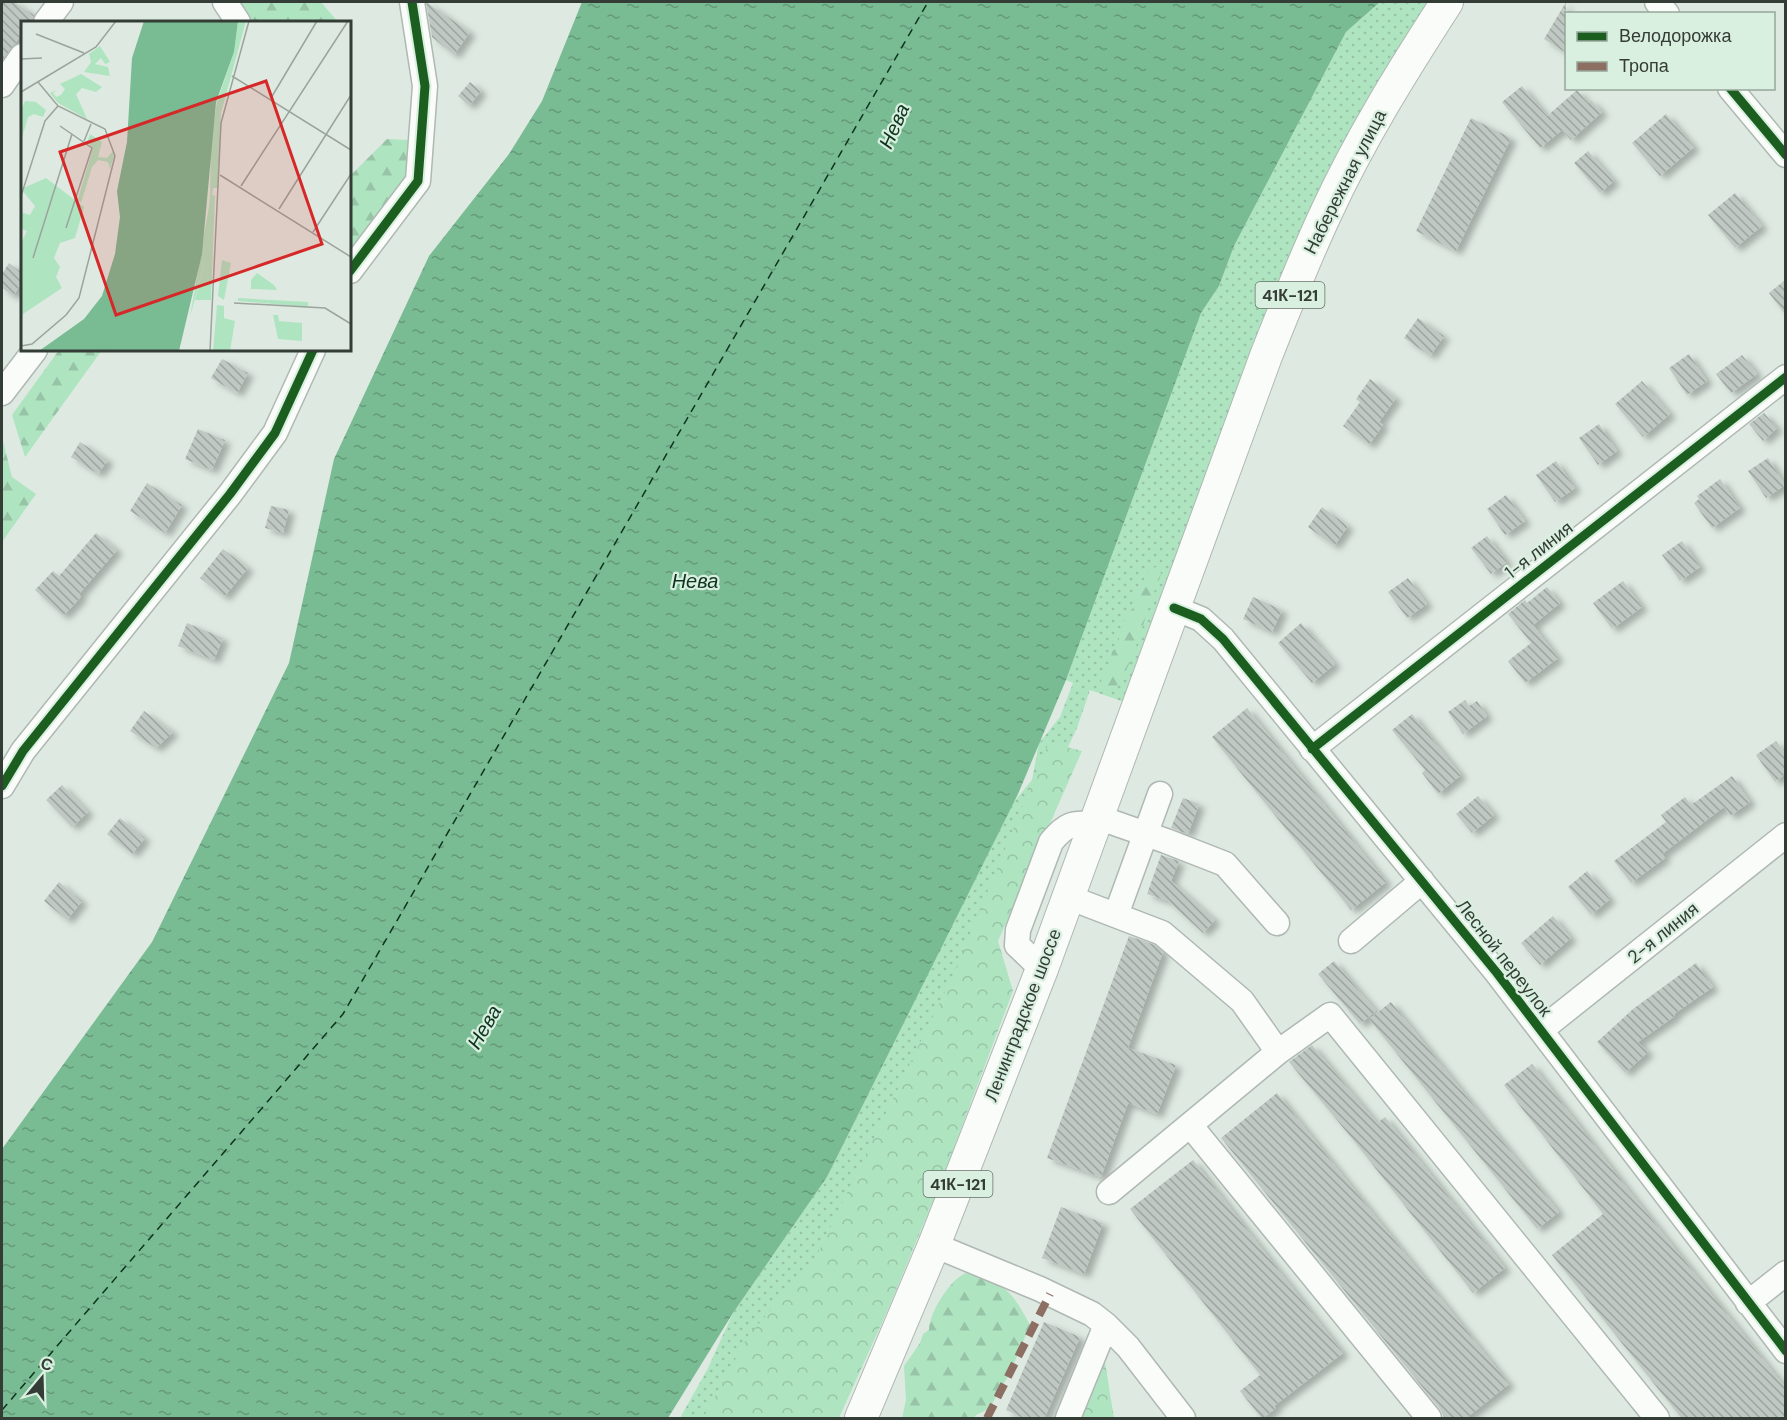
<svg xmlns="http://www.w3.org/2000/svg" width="1787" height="1420" viewBox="0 0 1787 1420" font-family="'DM Sans',sans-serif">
<defs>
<pattern id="grass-dots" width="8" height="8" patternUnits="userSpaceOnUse" patternTransform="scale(1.5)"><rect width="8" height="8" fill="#afe4c1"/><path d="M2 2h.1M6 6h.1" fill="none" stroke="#97c4a6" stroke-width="1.8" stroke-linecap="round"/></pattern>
<pattern id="forest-firs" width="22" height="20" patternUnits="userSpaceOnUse" patternTransform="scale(1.5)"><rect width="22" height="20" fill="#afe4c1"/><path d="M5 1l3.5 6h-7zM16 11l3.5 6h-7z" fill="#97c4a6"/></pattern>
<pattern id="park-crowns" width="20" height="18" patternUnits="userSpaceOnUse" patternTransform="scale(1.5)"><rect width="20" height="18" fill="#afe4c1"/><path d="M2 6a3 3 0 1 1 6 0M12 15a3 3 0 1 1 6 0" fill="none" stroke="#97c4a6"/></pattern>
<pattern id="water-ripples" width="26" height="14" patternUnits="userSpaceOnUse" patternTransform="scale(1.5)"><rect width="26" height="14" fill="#79bb93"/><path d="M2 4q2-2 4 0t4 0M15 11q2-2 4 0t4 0" fill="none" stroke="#649979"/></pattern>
<pattern id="building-back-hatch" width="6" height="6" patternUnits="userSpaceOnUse" patternTransform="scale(1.5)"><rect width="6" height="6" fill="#bfc8c2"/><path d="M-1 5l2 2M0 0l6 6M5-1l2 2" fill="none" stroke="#9ca49e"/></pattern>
<filter id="shadow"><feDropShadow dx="6" dy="4" stdDeviation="3" flood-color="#0004"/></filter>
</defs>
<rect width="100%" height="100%" fill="#deeae1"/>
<path fill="url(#grass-dots)" d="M 1380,2 L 1431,2 L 1124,702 L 1090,690 L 1077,728 L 1062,760 L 833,1236 L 710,1418 L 680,1418 L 707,1370 L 733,1313 L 827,1177 L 1013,803 L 1032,780 L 1039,743 L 1060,717 L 1073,683 L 1066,680 L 1201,313 L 1219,286 L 1234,246 L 1346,32 Z"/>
<path fill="url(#forest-firs)" d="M 239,2 L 321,2 L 338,22 L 251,22 Z
M 387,139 L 410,140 L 406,181 L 350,256 L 350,176 Z
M 59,350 L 102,350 L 25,457 L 12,415 Z
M 2,437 L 12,477 L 36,494 L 2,542 Z
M 1157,567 L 1161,573 C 1159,584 1153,592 1150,603 C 1145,619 1127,682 1113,689 C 1109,692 1105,689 1100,687 L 1102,678 L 1108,672 L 1112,652 L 1117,646 L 1126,615 L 1133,608 L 1133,597 L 1151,568 Z
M 966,1273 C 1006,1285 1010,1288 1030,1325 L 1010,1373 L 989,1409 L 976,1415 L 974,1418 L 902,1418 L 906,1400 L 904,1366 L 920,1343 L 923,1334 L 929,1330 C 929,1313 950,1279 966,1273 Z"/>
<path fill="url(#park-crowns)" d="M 1049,742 L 1082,751 L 998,941 L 1013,991 L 942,1179 L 890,1305 L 839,1418 L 703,1418 L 748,1336 L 814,1261 L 954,973 Z
M 1102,1344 L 1114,1418 L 1073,1418 Z"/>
<path fill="url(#water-ripples)" d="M 582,2 L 1380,2 L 1346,32 L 1234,246 L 1219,286 L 1201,313 L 1066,680 L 1018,794 L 827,1177 L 733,1313 L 668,1418 L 2,1418 L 2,1149 L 152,942 L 289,663 L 334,459 L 429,256 L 509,154 L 542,101 Z"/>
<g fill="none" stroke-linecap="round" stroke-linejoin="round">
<path stroke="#0d341e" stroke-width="1.5" stroke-dasharray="8 6" stroke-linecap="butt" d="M 2,1410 L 343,1014 L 928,2"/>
</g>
<path fill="url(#building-back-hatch)" filter="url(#shadow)" d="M 2,2 L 14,2 L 34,15 L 32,22 L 22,22 L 22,34 L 2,61 Z
M 426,2 L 470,32 L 454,55 L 432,37 Z
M 1566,2 L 1566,53 L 1544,39 Z
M 470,82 L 481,91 L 469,106 L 458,96 Z
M 1522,86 L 1547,116 L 1577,90 L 1588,103 L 1591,100 L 1602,112 L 1571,140 L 1562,130 L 1540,148 L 1502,102 Z
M 1666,114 L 1694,147 L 1660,176 L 1632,143 Z
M 1471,118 L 1511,138 L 1456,251 L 1416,231 Z
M 1588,151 L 1614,181 L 1600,193 L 1574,163 Z
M 1735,193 L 1762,226 L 1735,248 L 1708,215 Z
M 9,263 L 22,273 L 22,283 L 13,296 L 2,288 L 2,274 Z
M 1785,280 L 1785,314 L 1769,293 Z
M 1418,318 L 1444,336 L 1430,356 L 1404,338 Z
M 1689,354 L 1707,381 L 1687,395 L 1669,368 Z
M 1742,355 L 1757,374 L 1731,393 L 1716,374 Z
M 222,359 L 248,373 L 237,393 L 211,378 Z
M 1370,379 L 1396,398 L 1379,422 L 1383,425 L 1369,445 L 1343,426 L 1360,402 L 1356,399 Z
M 1642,381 L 1670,414 L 1643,437 L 1615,404 Z
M 1764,413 L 1777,428 L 1763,441 L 1749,424 Z
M 1599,424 L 1617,451 L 1598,465 L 1579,438 Z
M 198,429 L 225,440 L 212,470 L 185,459 Z
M 80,442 L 108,460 L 98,474 L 71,457 Z
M 1768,458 L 1785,485 L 1766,498 L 1748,471 Z
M 1556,461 L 1575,488 L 1555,502 L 1536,475 Z
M 1720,479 L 1740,508 L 1712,528 L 1694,503 L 1699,499 L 1697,496 Z
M 147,483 L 182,505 L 165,533 L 130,511 Z
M 1506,495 L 1525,521 L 1505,535 L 1487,509 Z
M 271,506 L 289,510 L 283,533 L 265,528 Z
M 1322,507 L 1348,526 L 1334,546 L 1308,527 Z
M 96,533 L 117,550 L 79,594 L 81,597 L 63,616 L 35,590 L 53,571 L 59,576 Z
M 1487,536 L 1507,562 L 1491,574 L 1471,548 Z
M 1682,541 L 1700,567 L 1680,581 L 1662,555 Z
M 223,549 L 248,568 L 224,597 L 200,578 Z
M 1408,578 L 1427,604 L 1407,618 L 1388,592 Z
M 1623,581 L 1642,607 L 1612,629 L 1593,603 Z
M 1547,587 L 1560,603 L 1533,625 L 1558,658 L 1525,683 L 1508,661 L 1531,643 L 1508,614 L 1525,600 L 1527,603 Z
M 1253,597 L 1282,610 L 1272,632 L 1243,619 Z
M 187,623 L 223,638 L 214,660 L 178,646 Z
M 1301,623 L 1335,664 L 1312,683 L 1278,643 Z
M 1465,700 L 1469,706 L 1477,701 L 1487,716 L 1463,734 L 1448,712 Z
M 1247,708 L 1386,882 L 1351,910 L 1212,737 Z
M 144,711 L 173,732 L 156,748 L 130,731 Z
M 1412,714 L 1461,775 L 1438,794 L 1422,773 L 1425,770 L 1392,730 Z
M 1776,741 L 1785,754 L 1785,774 L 1775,782 L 1756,755 Z
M 1732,776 L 1750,802 L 1730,816 L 1724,807 L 1662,854 L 1665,858 L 1631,883 L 1614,861 L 1666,822 L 1661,815 L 1685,797 L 1691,805 Z
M 62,785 L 88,812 L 72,827 L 46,800 Z
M 1478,796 L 1494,815 L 1472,833 L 1456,814 Z
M 1183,798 L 1199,804 L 1188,834 L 1171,828 Z
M 120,818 L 145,838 L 132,854 L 107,834 Z
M 1161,855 L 1179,861 L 1171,881 L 1215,920 L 1203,933 L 1168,901 L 1147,894 Z
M 1587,871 L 1610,899 L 1591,915 L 1568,887 Z
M 59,882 L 82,901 L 67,920 L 44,901 Z
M 1553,916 L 1571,938 L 1540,965 L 1521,943 Z
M 1129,936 L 1155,945 L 1163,952 L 1128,1048 L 1176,1065 L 1157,1114 L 1128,1103 L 1101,1177 L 1047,1158 Z
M 1334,961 L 1376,1011 L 1360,1024 L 1318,974 Z
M 1696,963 L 1713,987 L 1674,1014 L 1675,1016 L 1638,1042 L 1648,1052 L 1625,1073 L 1597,1042 L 1633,1009 Z
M 1391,1002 L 1559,1212 L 1537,1229 L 1369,1019 Z
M 1312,1045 L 1377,1123 L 1385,1117 L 1505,1268 L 1473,1293 L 1354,1141 L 1289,1062 Z
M 1532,1064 L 1630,1192 L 1785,1387 L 1785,1419 L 1682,1419 L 1552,1255 L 1603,1214 L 1504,1085 Z
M 1277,1093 L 1509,1384 L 1465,1419 L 1445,1419 L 1440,1409 L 1221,1138 Z
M 1193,1160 L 1343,1353 L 1274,1406 L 1276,1408 L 1262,1419 L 1240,1391 L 1260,1375 L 1130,1209 Z
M 1061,1207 L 1103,1223 L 1084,1274 L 1042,1258 Z
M 1044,1322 L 1080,1337 L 1044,1419 L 1025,1419 L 1006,1410 Z"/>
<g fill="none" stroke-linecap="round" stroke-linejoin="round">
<defs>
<path id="minor" d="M 225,2 L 238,22
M 1657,2 L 1667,14
M 46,22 L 61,2
M 2,85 L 22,56
M 1730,88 L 1786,155
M 350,271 L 418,181 L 425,86 L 412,2
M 2,393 L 35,350
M 1174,608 L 1201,619 L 1223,639 L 1497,973 L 1786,1351
M 1312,749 L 1786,377
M 2,786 L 23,751 L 230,494 L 275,433 L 313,350
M 1097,817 L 1166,841 L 1225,864 L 1277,923
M 1068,897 L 1162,933 L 1242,1001 L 1278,1052 L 1109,1192
M 1116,915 L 1160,794
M 1351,941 L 1422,881
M 1042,969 L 1017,945 L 1018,930 L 1051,842 C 1065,825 1073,821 1094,825
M 1541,1030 L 1786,835
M 1278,1052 L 1330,1015 L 1657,1418
M 1190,1125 L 1429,1418
M 934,1245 L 1040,1289 L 1092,1314 L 1106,1325 L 1128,1347 L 1183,1418
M 1748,1303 L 1786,1273
M 1068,1418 L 1106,1325"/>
<path id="major" d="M 861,1418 L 934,1245 L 1042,969 L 1266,356 C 1285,308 1304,260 1326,213 C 1360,139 1403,70 1447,2"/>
</defs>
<use href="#minor" stroke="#afb8b2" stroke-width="27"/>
<use href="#major" stroke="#afb8b2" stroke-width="34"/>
<use href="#minor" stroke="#fafcfa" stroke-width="24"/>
<use href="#major" stroke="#fafcfa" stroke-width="32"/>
<path stroke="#8d6e63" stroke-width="8" stroke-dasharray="15 8" stroke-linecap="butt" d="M 987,1418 L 1050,1294"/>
<defs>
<path id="cycleway" d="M 1730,88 L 1786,155
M 350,271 L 418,181 L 425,86 L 412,2
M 1174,608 L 1201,619 L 1223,639 L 1497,973 L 1786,1351
M 1312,749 L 1786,377
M 2,786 L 23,751 L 230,494 L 275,433 L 313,350"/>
</defs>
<use href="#cycleway" stroke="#d9efdf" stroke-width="13"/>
<use href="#cycleway" stroke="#1b5e20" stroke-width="9"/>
</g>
<g text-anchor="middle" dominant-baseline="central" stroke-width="4.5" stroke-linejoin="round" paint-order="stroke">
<g fill="#d9efdf" stroke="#657268" stroke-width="1.5">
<rect x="1255.5" y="282" width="69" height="26" rx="4.5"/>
<rect x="923.5" y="1171" width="69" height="26" rx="4.5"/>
</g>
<g font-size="16" font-weight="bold" fill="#333c35">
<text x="1290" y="295">41К-121</text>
<text x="958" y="1184">41К-121</text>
</g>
<g font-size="18" fill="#333c35" stroke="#d9efdf">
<text transform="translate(1345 182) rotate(-63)">Набережная улица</text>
<text transform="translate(1539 550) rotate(-38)">1-я линия</text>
<text transform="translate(1663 933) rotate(-39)">2-я линия</text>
<text transform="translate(1504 958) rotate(52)">Лесной переулок</text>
<text transform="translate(1023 1015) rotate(-69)">Ленинградское шоссе</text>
</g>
<g font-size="20" font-style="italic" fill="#0d341e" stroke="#d9efdf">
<text transform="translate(894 126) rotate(-66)">Нева</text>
<text x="695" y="581">Нева</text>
<text transform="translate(484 1027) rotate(-60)">Нева</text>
</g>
</g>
<g transform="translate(21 21)">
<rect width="330" height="330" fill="#deeae1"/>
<path d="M 217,0 L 225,0 L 200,92 L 197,167 L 192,167 L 184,240 L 169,296 L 189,180 L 190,119 L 196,81 L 213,31 ZM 196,284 L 203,285 L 203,297 L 214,300 L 209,330 L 192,330 ZM 252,294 L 257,294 L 258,300 L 281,302 L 281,320 L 257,318 Z" fill="#afe4c1"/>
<path d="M 79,25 L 89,41 L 84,43 L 80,37 L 74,43 L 87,46 L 89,55 L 63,51 L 70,41 L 68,33 ZM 60,53 L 81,66 L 75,71 L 61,67 L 55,73 L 66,98 L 37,82 L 29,72 L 36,69 L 32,72 L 35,76 L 40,74 L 44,68 L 39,63 ZM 4,80 L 15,81 L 25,89 L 22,96 L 13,93 L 7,96 L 0,120 L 0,90 ZM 69,113 L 81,121 L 77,136 L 86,137 L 92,130 L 93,135 L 89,148 L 87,141 L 77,139 L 71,146 L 60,182 L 57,178 L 72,127 L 66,121 ZM 25,157 L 63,186 L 54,217 L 39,222 L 33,237 L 39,246 L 35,256 L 41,267 L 2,293 L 0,304 L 0,222 L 6,210 L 0,208 L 0,182 L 2,192 L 9,194 L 14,185 L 0,168 ZM 201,239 L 210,242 L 203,279 L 197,275 ZM 217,277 L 287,281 L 287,286 L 217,280 Z" fill="#afe4c1"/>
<path d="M 194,174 L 190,279 L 174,279 L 183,244 L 189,175 ZM 236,252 L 253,264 L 256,269 L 230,268 L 230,259 Z" fill="#afe4c1"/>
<path d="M 123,0 L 217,0 L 213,31 L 195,81 L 181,233 L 158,330 L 18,330 L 63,298 L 81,275 L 94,233 L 99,196 L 96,170 L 106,121 L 111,37 Z" fill="#79bb93"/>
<path fill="none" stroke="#79bb93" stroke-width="3" d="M 80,330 L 119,234 L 166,0"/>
<path fill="none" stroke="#9aa49c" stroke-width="1.5" d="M 15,13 L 63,32M 0,38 L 21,37M 211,55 L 330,129M 0,71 L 75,26 L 95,0M 250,77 L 296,0M 39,105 L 71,127 L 45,207M 63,120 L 70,103M 199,154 L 330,236M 220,165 L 327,0M 258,188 L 330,74M 0,191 L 0,175 L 24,100 L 37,85M 292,211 L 330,153M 12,237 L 51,113M 213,282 L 304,287 L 330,303M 0,325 L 11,323 L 45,294 L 58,277 L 94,135 L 84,108 L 37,85 L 17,61M 189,330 L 200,102 L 228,0"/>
<path fill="#d62828" fill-opacity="0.15" stroke="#d62828" stroke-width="3" d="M 245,60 L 301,223 L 95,294 L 39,131 Z"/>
<rect width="330" height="330" fill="none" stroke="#333c35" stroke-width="3"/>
</g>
<rect width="1787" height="1420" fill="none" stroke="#333c35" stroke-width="6"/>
<rect x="1565" y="12" width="210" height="78" fill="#d9efdf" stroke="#97a79b" stroke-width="1.5"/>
<rect x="1577" y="32" width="30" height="9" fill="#1b5e20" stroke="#97a79b" stroke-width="1.5"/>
<text x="1619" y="42" font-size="18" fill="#333c35">Велодорожка</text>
<rect x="1577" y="62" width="30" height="9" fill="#8d6e63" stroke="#97a79b" stroke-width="1.5"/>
<text x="1619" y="72" font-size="18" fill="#333c35">Тропа</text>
<g transform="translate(42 1378) rotate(19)" stroke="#d9efdf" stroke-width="4.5" paint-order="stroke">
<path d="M0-4.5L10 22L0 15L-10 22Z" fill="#333c35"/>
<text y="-9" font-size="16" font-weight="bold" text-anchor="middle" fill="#333c35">С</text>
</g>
</svg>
